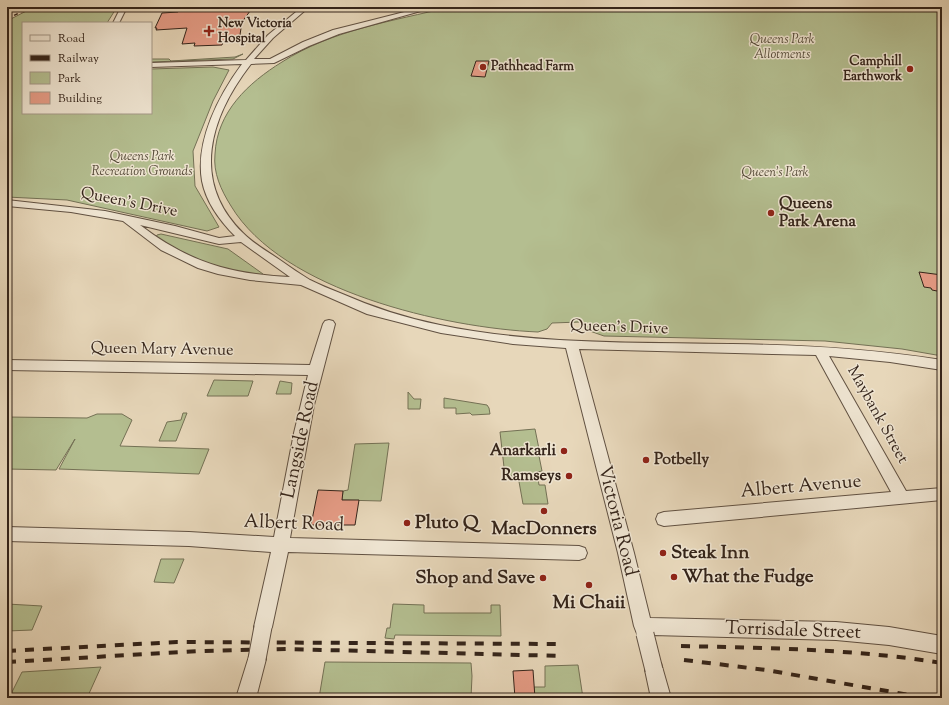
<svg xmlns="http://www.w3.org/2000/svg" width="949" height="705" viewBox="0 0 949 705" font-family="'Sorts Mill Goudy',serif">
<rect width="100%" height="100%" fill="#e7d7ba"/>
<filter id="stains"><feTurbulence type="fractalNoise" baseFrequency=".005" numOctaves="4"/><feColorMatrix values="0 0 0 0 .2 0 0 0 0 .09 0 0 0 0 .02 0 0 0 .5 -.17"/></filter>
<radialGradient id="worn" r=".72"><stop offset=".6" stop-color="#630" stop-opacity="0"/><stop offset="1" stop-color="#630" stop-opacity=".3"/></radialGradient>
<path fill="#b4be90" stroke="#747155" d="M 34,7 L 117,7 L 107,23 L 23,23 L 23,113 L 151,113 L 151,69 L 213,67 L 229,70 L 213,101 L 193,151 L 195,186 L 219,227 L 207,231 L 67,200 L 7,197 L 7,21 Z
M 450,7 L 942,7 L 942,356 L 902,349 L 825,341 L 604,336 L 587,330 L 580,322 L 552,323 L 547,329 L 538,332 C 445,328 282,291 231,206 C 221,190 213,173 215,154 C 217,112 248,83 282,62 C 332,30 393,21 450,7 Z
M 243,54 L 233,59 L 151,62 L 151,59 L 169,59 L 171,61 L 235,57 Z
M 161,234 L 228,249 L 263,274 L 261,276 C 249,273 236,272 224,269 C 200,262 178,250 156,237 L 157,235 Z
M 214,380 L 253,381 L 248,396 L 207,396 Z
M 280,381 L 292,383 L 291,394 L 276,394 Z
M 408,392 L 414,399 L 421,399 L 420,409 L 408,409 Z
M 444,398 L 487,405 L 489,408 L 490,414 L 472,415 L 470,413 L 456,414 L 456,408 L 444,408 Z
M 183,413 L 187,413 L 176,441 L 159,441 L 167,422 L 181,420 Z
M 97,414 L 122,414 L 132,420 L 120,446 L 209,449 L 199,474 L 59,469 L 75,439 L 56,470 L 7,469 L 7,417 L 87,418 Z
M 535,429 L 539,449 L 535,450 L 535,456 L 539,456 L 542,471 L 537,472 L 539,485 L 545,485 L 548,504 L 523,504 L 518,476 L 505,476 L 500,432 Z
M 389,443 L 381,501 L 342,500 L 343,491 L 348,490 L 355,444 Z
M 161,559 L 184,559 L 174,583 L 154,582 Z
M 7,604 L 42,606 L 32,630 L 7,631 Z
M 393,604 L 424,605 L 424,613 L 491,613 L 491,605 L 500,605 L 501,636 L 395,635 L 394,639 L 385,638 L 387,628 L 390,628 Z
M 325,662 L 471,663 L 472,676 L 471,698 L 319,698 Z
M 578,665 L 583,698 L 535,698 L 534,687 L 545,687 L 545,666 Z
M 101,667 L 87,698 L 9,698 L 22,672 Z"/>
<path fill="#e69c86" stroke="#34241a" d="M 180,7 L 253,7 L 242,22 L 239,41 L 223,42 L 222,45 L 194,46 L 195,43 L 182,44 L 187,28 L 156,30 L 157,28 L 155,28 L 162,13 L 178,12 Z
M 476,61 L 489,61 L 485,77 L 471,76 Z
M 919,272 L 942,275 L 942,292 L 932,290 L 931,288 L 924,287 Z
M 318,490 L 343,491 L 342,500 L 359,500 L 355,525 L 311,525 Z
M 533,670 L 535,698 L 515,698 L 513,671 Z"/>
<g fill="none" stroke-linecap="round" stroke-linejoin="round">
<defs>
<path id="minor" d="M 121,7 L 127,7 L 119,23 L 113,23 Z
M 302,7 L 309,7 L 273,38 L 254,59 L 270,59 L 303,42 L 333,30 L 365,22 L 424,7 L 435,7 L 339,34 L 309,46 L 274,63 L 251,64 C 210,117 190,181 243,233 C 254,244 267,251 280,260 C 290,267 300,274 310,280 C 320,285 330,289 340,293 C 372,307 405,318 440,325 C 536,345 635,342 732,344 C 803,345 872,349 942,360 L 942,370 L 890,362 L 829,356 L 906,491 L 942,488 L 942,500 L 664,526 L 658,524 L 656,519 L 658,514 L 664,512 L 891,492 L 816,355 L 579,349 L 634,553 L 650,618 L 836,622 L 889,627 L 942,636 L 942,654 L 889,645 L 836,640 L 653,635 L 651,639 L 645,642 L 639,639 L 634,626 L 618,553 L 566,348 L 513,344 L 441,333 L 367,314 L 301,285 L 250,280 L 218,274 L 198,268 L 161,250 L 123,221 L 71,212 L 7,206 L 7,200 L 105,211 L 175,226 L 219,238 L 235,236 C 220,221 206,202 202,181 C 195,141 219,95 242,64 L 151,67 L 151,63 L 246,60 L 268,35 ZM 140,225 L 219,244 L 241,242 L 290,277 C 228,274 189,262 140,225 Z
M 329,320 L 333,321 L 335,324 L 314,405 L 290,538 L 579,546 L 585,548 L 587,553 L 585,558 L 579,560 L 288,552 L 272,627 L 269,633 L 263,636 L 257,633 L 254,627 L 271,552 L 189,546 L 7,541 L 7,527 L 189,532 L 274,537 L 294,433 L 308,375 L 7,370 L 7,360 L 310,365 L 323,324 L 325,321 Z
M 257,650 L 264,653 L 266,659 L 256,698 L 236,698 L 250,653 Z
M 654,661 L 661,663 L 671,698 L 651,698 L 645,670 L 647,663 Z"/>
</defs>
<use href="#minor" stroke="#615142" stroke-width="2"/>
<use href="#minor" fill="#efe5d2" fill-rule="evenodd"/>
<path stroke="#34241a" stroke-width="1.5" stroke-dasharray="4 4" stroke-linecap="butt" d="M 7,19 L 31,7"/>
<path stroke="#34241a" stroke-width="4" stroke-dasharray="9 9" stroke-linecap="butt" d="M 681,646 C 769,648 855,649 942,663
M 7,651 L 177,642 L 561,644
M 684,660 L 766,670 L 927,698
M 7,662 L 200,651 L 286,649 L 563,656"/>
<defs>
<path id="minor-bridge" d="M 645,634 L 654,670
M 257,659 L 263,627"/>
</defs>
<use href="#minor-bridge" stroke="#615142" stroke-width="19" stroke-linecap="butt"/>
<use href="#minor-bridge" stroke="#efe5d2" stroke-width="17"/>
</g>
<g fill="#8f2418" stroke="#efe5d2" stroke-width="1.5">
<path d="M207 25h4v4h4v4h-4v4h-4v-4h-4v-4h4z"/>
<circle cx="483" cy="67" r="4"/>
<circle cx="910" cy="69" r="4"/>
<circle cx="771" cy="213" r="4"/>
<circle cx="564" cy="451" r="4"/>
<circle cx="646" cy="460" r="4"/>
<circle cx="569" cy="476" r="4"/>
<circle cx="544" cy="511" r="4"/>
<circle cx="407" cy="523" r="4"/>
<circle cx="663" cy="553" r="4"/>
<circle cx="674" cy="577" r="4"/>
<circle cx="543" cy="578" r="4"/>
<circle cx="589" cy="585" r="4"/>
</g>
<g text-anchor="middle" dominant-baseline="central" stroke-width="3" stroke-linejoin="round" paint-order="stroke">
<g font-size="13" font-weight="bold" fill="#34241a" stroke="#efe5d2" text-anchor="start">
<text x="218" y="24">New Victoria<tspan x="218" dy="15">Hospital</tspan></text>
<text x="902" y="62" text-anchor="end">Camphill<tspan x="902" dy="15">Earthwork</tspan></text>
<text x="491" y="67">Pathhead Farm</text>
</g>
<g font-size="13" font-style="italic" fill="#544a38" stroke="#efe5d2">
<text x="782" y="40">Queens Park<tspan x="782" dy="15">Allotments</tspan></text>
<text x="142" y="157">Queens Park<tspan x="142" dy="15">Recreation Grounds</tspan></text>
<text x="775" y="173">Queen's Park</text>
</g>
<g font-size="16" fill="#34241a" stroke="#efe5d2">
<text transform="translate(129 203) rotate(11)">Queen's Drive</text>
<text transform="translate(619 328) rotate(2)">Queen's Drive</text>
<text transform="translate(162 350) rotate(1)">Queen Mary Avenue</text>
<text transform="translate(877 415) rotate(61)">Maybank Street</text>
</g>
<g font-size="16" font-weight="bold" fill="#34241a" stroke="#efe5d2" text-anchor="start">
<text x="779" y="204">Queens<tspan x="779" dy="18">Park Arena</tspan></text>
<text x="556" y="451" text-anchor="end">Anarkarli</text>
<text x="654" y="460">Potbelly</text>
<text x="561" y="476" text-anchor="end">Ramseys</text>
</g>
<g font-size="19" fill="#34241a" stroke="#efe5d2">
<text transform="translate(301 440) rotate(-78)">Langside Road</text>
<text transform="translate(801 487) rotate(-5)">Albert Avenue</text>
<text transform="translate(617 521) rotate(76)">Victoria Road</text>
<text transform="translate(294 524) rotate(2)">Albert Road</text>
<text transform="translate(793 631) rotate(2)">Torrisdale Street</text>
</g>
<g font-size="19" font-weight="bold" fill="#34241a" stroke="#efe5d2" text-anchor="start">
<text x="415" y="523">Pluto Q</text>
<text x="544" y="529" text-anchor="middle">MacDonners</text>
<text x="671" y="553">Steak Inn</text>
<text x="682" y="577">What the Fudge</text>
<text x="535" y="578" text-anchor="end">Shop and Save</text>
<text x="589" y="603" text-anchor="middle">Mi Chaii</text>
</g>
</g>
<rect width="949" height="705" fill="none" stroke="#e7d7ba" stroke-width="24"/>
<rect x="8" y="8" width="933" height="689" fill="none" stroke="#34241a" stroke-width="2"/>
<rect x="12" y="12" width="925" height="681" fill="none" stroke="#34241a"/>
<rect x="22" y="22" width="130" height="92" fill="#efe5d2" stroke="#a49888"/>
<rect x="30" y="35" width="20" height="6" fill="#efe5d2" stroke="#a49888"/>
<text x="58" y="42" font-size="12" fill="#34241a">Road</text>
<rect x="30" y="55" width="20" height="6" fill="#34241a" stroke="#a49888"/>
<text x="58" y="62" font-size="12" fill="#34241a">Railway</text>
<rect x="30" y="72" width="20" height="12" fill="#b4be90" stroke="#a49888"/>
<text x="58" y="82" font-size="12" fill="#34241a">Park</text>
<rect x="30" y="92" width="20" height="12" fill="#e69c86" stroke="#a49888"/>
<text x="58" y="102" font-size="12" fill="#34241a">Building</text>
<rect width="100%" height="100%" filter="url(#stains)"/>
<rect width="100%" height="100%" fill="url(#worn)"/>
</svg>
